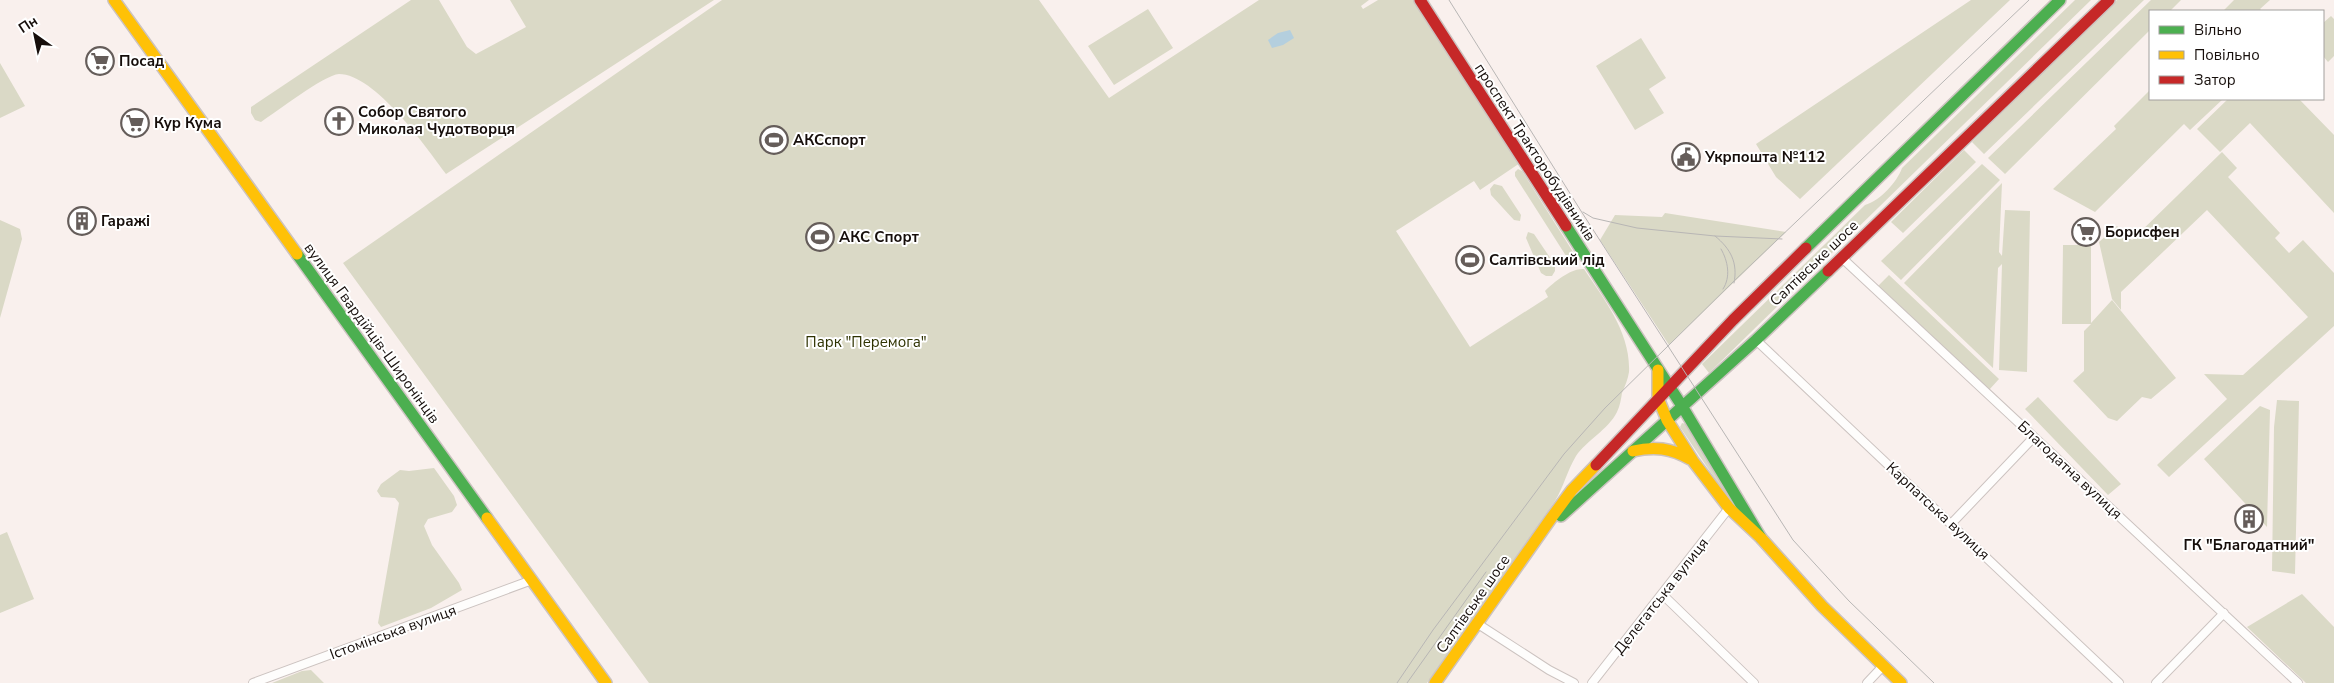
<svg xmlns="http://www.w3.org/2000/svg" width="2334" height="683" viewBox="0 0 2334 683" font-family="'Nunito Sans',sans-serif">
<rect width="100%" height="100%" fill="#f9f0ed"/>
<path fill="#dad9c6" d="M 411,0 L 439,0 L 467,47 L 476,54 L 526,27 L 510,0 L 714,0 L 446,174 C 426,147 375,74 339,74 C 324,75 276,112 261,122 L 255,120 L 251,113 L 251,107 Z
M 722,0 L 1039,0 L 1109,98 L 1259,0 L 1369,0 L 1361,6 L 1363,9 L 1378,0 L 1415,0 L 1520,163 L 1480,190 L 1474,181 L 1396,231 L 1470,347 L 1548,297 L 1545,291 C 1554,282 1571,268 1584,269 C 1604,299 1631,333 1629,372 C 1628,379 1625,386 1622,393 C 1621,399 1620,406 1617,412 C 1608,430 1587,440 1576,456 C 1567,471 1564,486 1555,501 L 1427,683 L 649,683 L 343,263 Z
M 1971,0 L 2010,0 L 1800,199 L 1776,177 L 1756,144 Z
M 2075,0 L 2091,0 L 1709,373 L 1702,364 L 1865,205 C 1880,201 1897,182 1902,168 Z
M 2117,0 L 2144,0 L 1984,154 L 1972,142 Z
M 2151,0 L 2181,0 L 2170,11 L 2150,11 L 2150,30 L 2005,174 L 1988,158 Z
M 2234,0 L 2270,0 L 2260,9 L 2262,11 L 2223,11 Z
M 1148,9 L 1173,48 L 1114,85 L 1088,46 Z
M 2331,16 L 2334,19 L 2334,56 L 2328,62 L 2323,56 L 2323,23 Z
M 1641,38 L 1666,78 L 1649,89 L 1664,113 L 1635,130 L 1596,66 Z
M 0,63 L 25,106 L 0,118 Z
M 2150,90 L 2150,99 L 2223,99 L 2190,130 L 2184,124 L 2095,212 L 2053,189 L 2116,129 L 2114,126 Z
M 2228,99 L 2299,99 L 2334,135 L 2334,213 L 2250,123 L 2220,152 L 2197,129 Z
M 1964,150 L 1976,162 L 1903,233 L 1891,222 Z
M 2222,152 L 2237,168 L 2228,177 L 2280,233 L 2275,238 L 2289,253 L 2303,240 L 2334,273 L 2334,326 L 2169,477 L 2157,465 L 2227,399 L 2204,374 L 2243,375 L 2308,317 L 2207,210 L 2121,292 L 2121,310 L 2112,299 L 2099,242 L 2117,226 L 2132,240 Z
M 1982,164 L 2000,180 L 1901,280 L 1881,261 Z
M 1518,169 L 1522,171 L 1575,255 L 1574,261 L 1568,259 L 1515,176 L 1515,172 Z
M 2002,183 L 1999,252 L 2002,256 L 2005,210 L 2030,211 L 2027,372 L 1999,370 L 2002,264 L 1998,268 L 1993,368 L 1904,283 Z
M 1494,184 L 1502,186 L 1521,215 L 1520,221 L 1514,220 L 1491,195 L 1490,189 Z
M 1665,213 L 1786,232 L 1669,345 L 1600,240 L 1615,215 L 1662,217 Z
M 0,220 L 20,229 L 22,239 L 0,318 Z
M 1528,232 L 1534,234 L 1555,265 L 1555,271 L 1552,276 L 1546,276 L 1541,273 L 1526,238 Z
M 2063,245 L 2091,245 L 2091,323 L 2112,300 L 2176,378 L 2151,399 L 2142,397 L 2117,421 L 2108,418 L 2073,381 L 2084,371 L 2084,331 L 2091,324 L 2062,324 Z
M 1889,275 L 1999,379 L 1989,390 L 1877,287 Z
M 2038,397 L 2121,484 L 2108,495 L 2025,409 Z
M 2277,400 L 2299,401 L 2295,574 L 2272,571 L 2274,427 Z
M 2260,406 L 2270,410 L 2267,527 L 2204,459 Z
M 1682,423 L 1686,424 L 1730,493 L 1726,495 L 1680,427 Z
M 434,468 L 454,496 L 457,505 L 452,512 L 428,519 L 424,526 L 432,545 L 459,583 L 462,590 L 431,608 L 381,627 L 378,623 L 399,503 L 395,498 L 381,497 L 377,491 L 381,484 L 400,470 L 409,471 Z
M 7,532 L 34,599 L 0,613 L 0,535 Z
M 2302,594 L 2334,627 L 2334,683 L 2306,683 L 2247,627 Z
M 311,670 L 324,683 L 272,683 L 302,671 Z"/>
<path fill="#b4cfde" d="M 1290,30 L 1294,38 L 1283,45 L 1272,48 L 1268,40 L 1278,33 Z"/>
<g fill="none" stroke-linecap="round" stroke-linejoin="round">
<defs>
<path id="street" d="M 1842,258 L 2298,683
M 1756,340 L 2119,683
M 1951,524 L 2034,437
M 1663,595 L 1754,683
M 1478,624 L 1549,670 L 1574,683
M 253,683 L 532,580
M 1592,683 L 1729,508
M 1867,683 L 1883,666
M 2156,683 L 2224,613"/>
<path id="fast" d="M 1566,226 L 1682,406 L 1761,538
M 1806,248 L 2060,0
M 297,254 L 487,518
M 1561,516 L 1756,340 L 1828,271"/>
<path id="slow" d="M 114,0 L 297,254
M 1658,370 L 1658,398 L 1667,420 L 1693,461 L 1729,508 L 1761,538 L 1822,606 L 1901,683
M 1633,451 C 1654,446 1671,448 1690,459
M 487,518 L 606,683
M 1435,683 L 1552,517 L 1572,490 L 1596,465"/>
<path id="jam" d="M 1420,0 L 1566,226
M 1828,271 L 2109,0
M 1596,465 L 1733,320 L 1806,248"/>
</defs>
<use href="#street" stroke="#ccc3c0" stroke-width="10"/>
<use href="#fast" stroke="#ccc3c0" stroke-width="14"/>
<use href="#slow" stroke="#ccc3c0" stroke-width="14"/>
<use href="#jam" stroke="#ccc3c0" stroke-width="14"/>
<use href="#street" stroke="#fefdfc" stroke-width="8"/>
<use href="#fast" stroke="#4caf50" stroke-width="11"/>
<use href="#slow" stroke="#ffc107" stroke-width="11"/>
<use href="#jam" stroke="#c62828" stroke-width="11"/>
<path stroke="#b8b6b5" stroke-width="1" d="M 1449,0 L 1581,211 L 1793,540 L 1849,601 L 1934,683
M 1583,212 L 1593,218 L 1637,228 L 1715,236 L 1782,239
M 1715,236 C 1731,249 1738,263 1734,283
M 1721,249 C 1728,261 1731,277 1723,289
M 1397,683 L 1433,630 L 1564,454 L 1605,408 L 1734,281 L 2029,0
M 1407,683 L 1486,572"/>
</g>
<defs>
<symbol id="supermarket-ring" viewBox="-11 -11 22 22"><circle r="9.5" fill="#fff" stroke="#655d5a" stroke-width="1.5"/><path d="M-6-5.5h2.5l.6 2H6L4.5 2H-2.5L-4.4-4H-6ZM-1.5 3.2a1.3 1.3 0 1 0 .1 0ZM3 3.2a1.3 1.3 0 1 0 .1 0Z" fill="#655d5a"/></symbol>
<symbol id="church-ring" viewBox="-11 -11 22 22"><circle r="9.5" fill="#fff" stroke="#655d5a" stroke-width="1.5"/><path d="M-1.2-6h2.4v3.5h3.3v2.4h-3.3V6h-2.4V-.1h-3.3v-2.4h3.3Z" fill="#655d5a"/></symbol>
<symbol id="stadium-ring" viewBox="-11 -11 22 22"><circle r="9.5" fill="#fff" stroke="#655d5a" stroke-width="1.5"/><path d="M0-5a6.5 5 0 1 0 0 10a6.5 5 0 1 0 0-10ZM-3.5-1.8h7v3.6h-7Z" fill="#655d5a"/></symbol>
<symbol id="civic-ring" viewBox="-11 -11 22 22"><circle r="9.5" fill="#fff" stroke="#655d5a" stroke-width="1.5"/><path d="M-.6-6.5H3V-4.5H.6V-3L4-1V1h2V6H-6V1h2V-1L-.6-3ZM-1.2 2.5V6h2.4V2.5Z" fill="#655d5a"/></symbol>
<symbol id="building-ring" viewBox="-11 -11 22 22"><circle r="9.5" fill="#fff" stroke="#655d5a" stroke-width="1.5"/><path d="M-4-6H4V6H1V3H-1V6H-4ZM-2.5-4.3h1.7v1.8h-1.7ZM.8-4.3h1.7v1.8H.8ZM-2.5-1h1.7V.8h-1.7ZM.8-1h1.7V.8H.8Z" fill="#655d5a"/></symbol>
</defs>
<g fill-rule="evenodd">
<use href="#supermarket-ring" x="84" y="45" width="32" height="32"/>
<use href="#church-ring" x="323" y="105" width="32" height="32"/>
<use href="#supermarket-ring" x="119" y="107" width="32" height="32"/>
<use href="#stadium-ring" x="758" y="124" width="32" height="32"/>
<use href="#civic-ring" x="1670" y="141" width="32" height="32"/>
<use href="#building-ring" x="66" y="205" width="32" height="32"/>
<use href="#supermarket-ring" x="2070" y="216" width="32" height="32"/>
<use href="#stadium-ring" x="804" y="221" width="32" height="32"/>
<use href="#stadium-ring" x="1454" y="244" width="32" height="32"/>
<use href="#building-ring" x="2233" y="503" width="32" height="32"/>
</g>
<g text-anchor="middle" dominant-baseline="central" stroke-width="4" stroke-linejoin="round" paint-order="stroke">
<g font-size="15" font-weight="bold" fill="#160e0b" stroke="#fff" text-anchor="start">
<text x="119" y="61">Посад</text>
<text x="358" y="112">Собор Святого<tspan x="358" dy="17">Миколая Чудотворця</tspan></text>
<text x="154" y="123">Кур Кума</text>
<text x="793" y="140">АКСспорт</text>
<text x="1705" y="157">Укрпошта №112</text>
<text x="101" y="221">Гаражі</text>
<text x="2105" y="232">Борисфен</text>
<text x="839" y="237">АКС Спорт</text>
<text x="1489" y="260">Салтівський лід</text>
<text x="2249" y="545" text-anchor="middle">ГК "Благодатний"</text>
</g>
<g font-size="15" fill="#160e0b" stroke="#fff">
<text transform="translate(1535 152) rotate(57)">проспект Тракторобудівників</text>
<text transform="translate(1814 263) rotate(-44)">Салтівське шосе</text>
<text transform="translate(372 333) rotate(54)">вулиця Гвардійців-Широнінців</text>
<text transform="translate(2070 470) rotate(43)">Благодатна вулиця</text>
<text transform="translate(1938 511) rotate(43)">Карпатська вулиця</text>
<text transform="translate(1661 596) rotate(-52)">Делегатська вулиця</text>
<text transform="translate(1473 604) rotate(-55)">Салтівське шосе</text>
<text transform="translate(393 632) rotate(-20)">Істомінська вулиця</text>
</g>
<g font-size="15" fill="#2e3200" stroke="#fff">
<text x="866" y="342">Парк "Перемога"</text>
</g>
</g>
<rect x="2149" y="10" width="175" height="90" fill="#ffffff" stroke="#a29f9d"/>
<rect x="2159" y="26" width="25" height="8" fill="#4caf50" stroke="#a29f9d"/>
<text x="2194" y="35" font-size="15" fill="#160e0b">Вільно</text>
<rect x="2159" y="51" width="25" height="8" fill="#ffc107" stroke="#a29f9d"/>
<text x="2194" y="60" font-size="15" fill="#160e0b">Повільно</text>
<rect x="2159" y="76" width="25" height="8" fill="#c62828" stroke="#a29f9d"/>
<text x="2194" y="85" font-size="15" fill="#160e0b">Затор</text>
<g transform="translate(35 35) rotate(327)" stroke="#ffffff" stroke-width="4" paint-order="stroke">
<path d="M0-4L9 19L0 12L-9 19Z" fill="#160e0b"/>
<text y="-8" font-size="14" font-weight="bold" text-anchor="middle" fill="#160e0b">Пн</text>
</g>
</svg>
